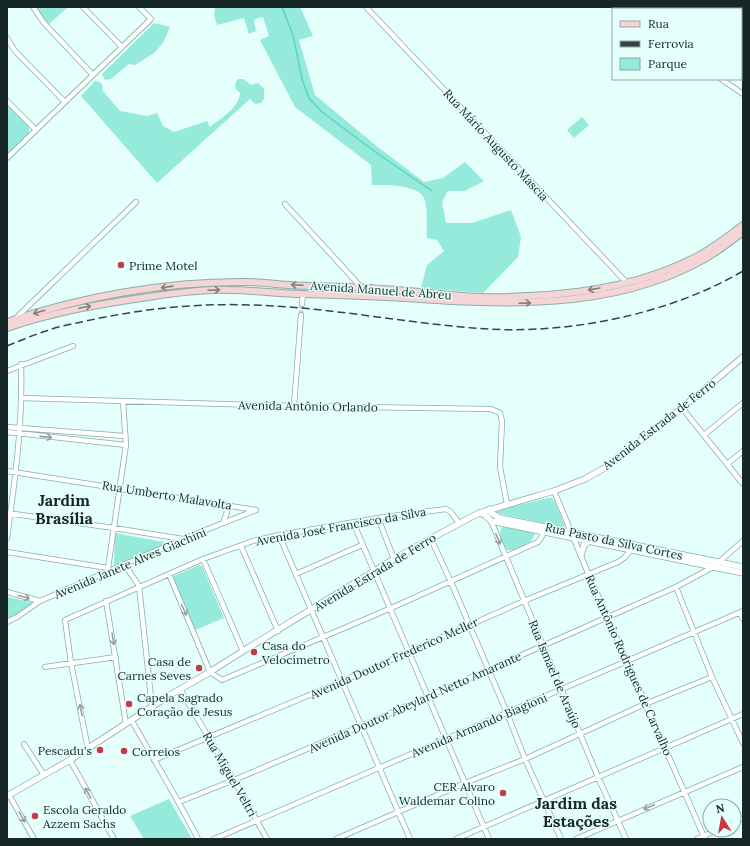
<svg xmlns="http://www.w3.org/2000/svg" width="750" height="846" viewBox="0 0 750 846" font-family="Lora,serif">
<rect width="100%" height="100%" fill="#e5fffa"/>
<path fill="#96eadc" d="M 37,7 L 68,7 L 48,25 L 37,8 Z
M 215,7 L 300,7 L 313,36 L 299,40 L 315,95 L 379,148 L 424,182 L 443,178 L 465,162 L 484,181 L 465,191 L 448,191 L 442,202 L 446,223 L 472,223 L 511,210 L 521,237 L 518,257 L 483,293 L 421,288 L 427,265 L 444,251 L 437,240 L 427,238 C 426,226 428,212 425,201 C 422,184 385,185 372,185 L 371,165 L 295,107 L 260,40 L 269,36 L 263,17 L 255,19 L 254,22 L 256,31 L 249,34 L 244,18 L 217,25 L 214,15 Z
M 154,23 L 170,27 L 163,43 L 154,53 L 135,65 L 129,64 L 111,79 L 105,80 L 102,74 Z
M 238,79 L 243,79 L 251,85 L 258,83 L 264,89 L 264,99 L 261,103 L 255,104 L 250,99 L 157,183 L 81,96 L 95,81 L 100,82 L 103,87 L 102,90 L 120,111 L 147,116 L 157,113 L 163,126 L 174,132 L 207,121 L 210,127 C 221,118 239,108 240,93 L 236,89 L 235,84 Z
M 7,104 L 29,126 L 29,133 L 7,154 Z
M 582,117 L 589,125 L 574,138 L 567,130 Z
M 548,498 L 552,498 L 555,502 L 565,526 L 562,527 L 496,513 L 496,511 Z
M 504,526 L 533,532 L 535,533 C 533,544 517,552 507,550 C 502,543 496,532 504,526 Z
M 115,533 L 169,543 L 114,566 Z
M 199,565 L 202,566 L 224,618 L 193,631 L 172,577 Z
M 7,597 L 35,603 L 15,616 L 7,618 Z
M 169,799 L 192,839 L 144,839 L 130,816 Z"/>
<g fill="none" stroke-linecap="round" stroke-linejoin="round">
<path stroke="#59d3c2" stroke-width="1.5" d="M 282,7 L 293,35 L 302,79 L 309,98 L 322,112 L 374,151 L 432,191"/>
<path stroke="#bcd4cf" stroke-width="4.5" stroke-dasharray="4.5 2" stroke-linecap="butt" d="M 301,315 L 302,304"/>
<defs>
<path id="minor" d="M 33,7 L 44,23 L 93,75
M 83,7 L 122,47
M 366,7 L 627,283
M 638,7 L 640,9
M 7,38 L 15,51 L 65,102
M 721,79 L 743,94
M 7,101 L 36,130
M 7,158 L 151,19 L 139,7
M 285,204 L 362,288
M 302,304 L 303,294
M 15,319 L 136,202
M 7,371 L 73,346
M 22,398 L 294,406 L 491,409 L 500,413 L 502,421 L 500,467 L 507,504
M 294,406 L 301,315
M 682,408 L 743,484
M 7,427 L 125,436
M 7,432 L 126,445
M 704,435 L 743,403
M 727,464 L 743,451
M 7,471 L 256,510
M 554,491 L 588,573 L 705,839
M 7,513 L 114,528 L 183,539
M 378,518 L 394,559
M 491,521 L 598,777 L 626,839
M 353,522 L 489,839
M 223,523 L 227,512 L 225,504
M 279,535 L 410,839
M 7,538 C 15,480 23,422 21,364
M 431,539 L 451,582 L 507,713 L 525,759 L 561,839
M 241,546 L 278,631
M 7,552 L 108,568
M 203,559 L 243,651
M 125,565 L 139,586 L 152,707
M 109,571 L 108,568 L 126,445 L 123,401
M 169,574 L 210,672 L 222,680 L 389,609 L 538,542 L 541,538 L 544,532
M 296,574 L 362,545
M 676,587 L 712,677 L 743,743
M 7,592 L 40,601
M 106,601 L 126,724
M 740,613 L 743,619
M 7,622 L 17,617 L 40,601 L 183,539 L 256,510
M 45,667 L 116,657
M 180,689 L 234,780 L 267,839
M 132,721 C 154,760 178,799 198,839
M 24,744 L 44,775
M 88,749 L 71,663 L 65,620 L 203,559 L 253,541 L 279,535 L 378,518 L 446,509 L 451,512 L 459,523
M 70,760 L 114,839
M 154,760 L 343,681 L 524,601 L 618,562 L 624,558 L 631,550
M 9,795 L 34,839
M 179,802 L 234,780 L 361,726 L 676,587 L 713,567 L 743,541
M 734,822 L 743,818
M 214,839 L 743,611
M 336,839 L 465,783 L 525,759 L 645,704 L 712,677
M 456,839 L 743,714
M 576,839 L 743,767
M 697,839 L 717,830"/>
<path id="tertiary" d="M 490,509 L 491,513 L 500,518 L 743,567
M 479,513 L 485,515 L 491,521 L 743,573
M 581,555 L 584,545 L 589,541
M 7,796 L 70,760 L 170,695 L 210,672 L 243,651 L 394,559 L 443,532 L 479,513 L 554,491 L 585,479 L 608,466 L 682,408 L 743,357"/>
<path id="secondary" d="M 7,322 C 79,297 169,281 246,282 C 260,282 274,284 288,285 C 319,287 351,286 383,289 C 414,291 446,295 478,297 C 494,298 511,297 527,296 C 585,294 644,284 696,257 C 713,248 728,236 743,225
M 7,328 C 53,312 100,304 148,297 C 175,293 203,289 231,290 C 255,290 279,294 303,294 C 337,295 371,296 405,298 C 503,305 610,310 699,262 C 715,254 729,243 743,232"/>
</defs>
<use href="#minor" stroke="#86b0a8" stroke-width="6"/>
<use href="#tertiary" stroke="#86b0a8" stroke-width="7"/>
<use href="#secondary" stroke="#86b0a8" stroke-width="8"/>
<use href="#minor" stroke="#fff" stroke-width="4.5"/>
<use href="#tertiary" stroke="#fff" stroke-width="5.5"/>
<use href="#secondary" stroke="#f4d4d5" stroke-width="6"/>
<path stroke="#344543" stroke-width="1.5" stroke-dasharray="8 4" stroke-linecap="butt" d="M 7,346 C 20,341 33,335 46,331 C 59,326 73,324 86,321 C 141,309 195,303 251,305 C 326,307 399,322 473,328 C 562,336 666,316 743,271"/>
</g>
<defs><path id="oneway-shaft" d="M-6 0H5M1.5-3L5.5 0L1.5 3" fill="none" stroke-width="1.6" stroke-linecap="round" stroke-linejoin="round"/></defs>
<g stroke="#867e7d">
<use href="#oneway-shaft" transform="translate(297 285) rotate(-177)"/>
<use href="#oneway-shaft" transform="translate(167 287) rotate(172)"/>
<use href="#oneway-shaft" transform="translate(594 289) rotate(170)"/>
<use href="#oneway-shaft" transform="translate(214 290) rotate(-2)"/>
<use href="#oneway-shaft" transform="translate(525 303) rotate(-2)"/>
<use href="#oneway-shaft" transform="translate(85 307) rotate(-12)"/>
<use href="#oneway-shaft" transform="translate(39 312) rotate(164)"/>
</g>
<g stroke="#979e9d">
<use href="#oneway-shaft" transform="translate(46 437) rotate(6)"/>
<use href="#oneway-shaft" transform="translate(498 539) rotate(68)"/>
<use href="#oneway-shaft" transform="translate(24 597) rotate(15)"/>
<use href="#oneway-shaft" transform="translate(184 610) rotate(66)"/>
<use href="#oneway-shaft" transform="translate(113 639) rotate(81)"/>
<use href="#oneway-shaft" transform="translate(81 710) rotate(-101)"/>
<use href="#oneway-shaft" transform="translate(88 793) rotate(-119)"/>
<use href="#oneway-shaft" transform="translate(649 807) rotate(157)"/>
<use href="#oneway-shaft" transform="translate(22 817) rotate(60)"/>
</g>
<g fill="#c93848" stroke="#e5fffa" stroke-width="1.5">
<circle cx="121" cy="265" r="4"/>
<circle cx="254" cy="652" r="4"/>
<circle cx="199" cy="668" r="4"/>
<circle cx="129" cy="704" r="4"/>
<circle cx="100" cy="750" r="4"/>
<circle cx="124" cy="751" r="4"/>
<circle cx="503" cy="793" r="4"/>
<circle cx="35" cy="816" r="4"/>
</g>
<g text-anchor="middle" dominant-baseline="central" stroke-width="3" stroke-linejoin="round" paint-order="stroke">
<g font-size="12" fill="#172725" stroke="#e5fffa">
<text transform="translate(496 145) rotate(47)">Rua Mário Augusto Mascia</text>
<text transform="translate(381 290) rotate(4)">Avenida Manuel de Abreu</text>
<text transform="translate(308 406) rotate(1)">Avenida Antônio Orlando</text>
<text transform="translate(659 424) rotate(-38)">Avenida Estrada de Ferro</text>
<text transform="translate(167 495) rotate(9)">Rua Umberto Malavolta</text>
<text transform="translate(341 526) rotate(-10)">Avenida José Francisco da Silva</text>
<text transform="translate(614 541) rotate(12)">Rua Pasto da Silva Cortes</text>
<text transform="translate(130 563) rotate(-23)">Avenida Janete Alves Giachini</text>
<text transform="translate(375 572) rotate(-31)">Avenida Estrada de Ferro</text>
<text transform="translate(394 658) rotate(-24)">Avenida Doutor Frederico Meller</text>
<text transform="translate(629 665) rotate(66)">Rua Antônio Rodrigues de Carvalho</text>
<text transform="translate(555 674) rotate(67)">Rua Ismael de Araújo</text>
<text transform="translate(415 702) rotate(-24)">Avenida Doutor Abeylard Netto Amarante</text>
<text transform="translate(479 725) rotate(-23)">Avenida Armando Biagioni</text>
<text transform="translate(230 774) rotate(60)">Rua Miguel Veltri</text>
</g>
<g font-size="12" fill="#172725" stroke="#e5fffa" text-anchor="start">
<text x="129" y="265">Prime Motel</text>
<text x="262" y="645">Casa do<tspan x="262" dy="14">Velocímetro</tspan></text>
<text x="191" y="661" text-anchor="end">Casa de<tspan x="191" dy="14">Carnes Seves</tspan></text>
<text x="137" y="697">Capela Sagrado<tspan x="137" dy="14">Coração de Jesus</tspan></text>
<text x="92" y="750" text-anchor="end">Pescadu's</text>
<text x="132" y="751">Correios</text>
<text x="495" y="786" text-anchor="end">CER Alvaro<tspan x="495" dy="14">Waldemar Colino</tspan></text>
<text x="43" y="809">Escola Geraldo<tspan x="43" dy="14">Azzem Sachs</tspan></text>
</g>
<g font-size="16" font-weight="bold" fill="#172725" stroke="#e5fffa">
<text x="64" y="500">Jardim<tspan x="64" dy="18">Brasília</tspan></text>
<text x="576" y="803">Jardim das<tspan x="576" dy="18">Estações</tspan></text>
</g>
</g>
<rect width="750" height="846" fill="none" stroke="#172725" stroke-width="16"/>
<rect x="612" y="8" width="130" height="72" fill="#e5fffa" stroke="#93a9a5"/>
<rect x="620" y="21" width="20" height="6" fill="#f4d4d5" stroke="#93a9a5"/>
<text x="648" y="28" font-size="12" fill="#172725">Rua</text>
<rect x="620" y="41" width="20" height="6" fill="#344543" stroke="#93a9a5"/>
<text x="648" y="48" font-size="12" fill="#172725">Ferrovia</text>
<rect x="620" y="58" width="20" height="12" fill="#96eadc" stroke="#93a9a5"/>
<text x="648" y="68" font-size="12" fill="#172725">Parque</text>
<g transform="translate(722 818) rotate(349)"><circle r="19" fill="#e5fffa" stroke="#93a9a5"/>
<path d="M0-3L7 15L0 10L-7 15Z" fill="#c93848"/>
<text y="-6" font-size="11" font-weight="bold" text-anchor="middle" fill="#172725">N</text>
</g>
</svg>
